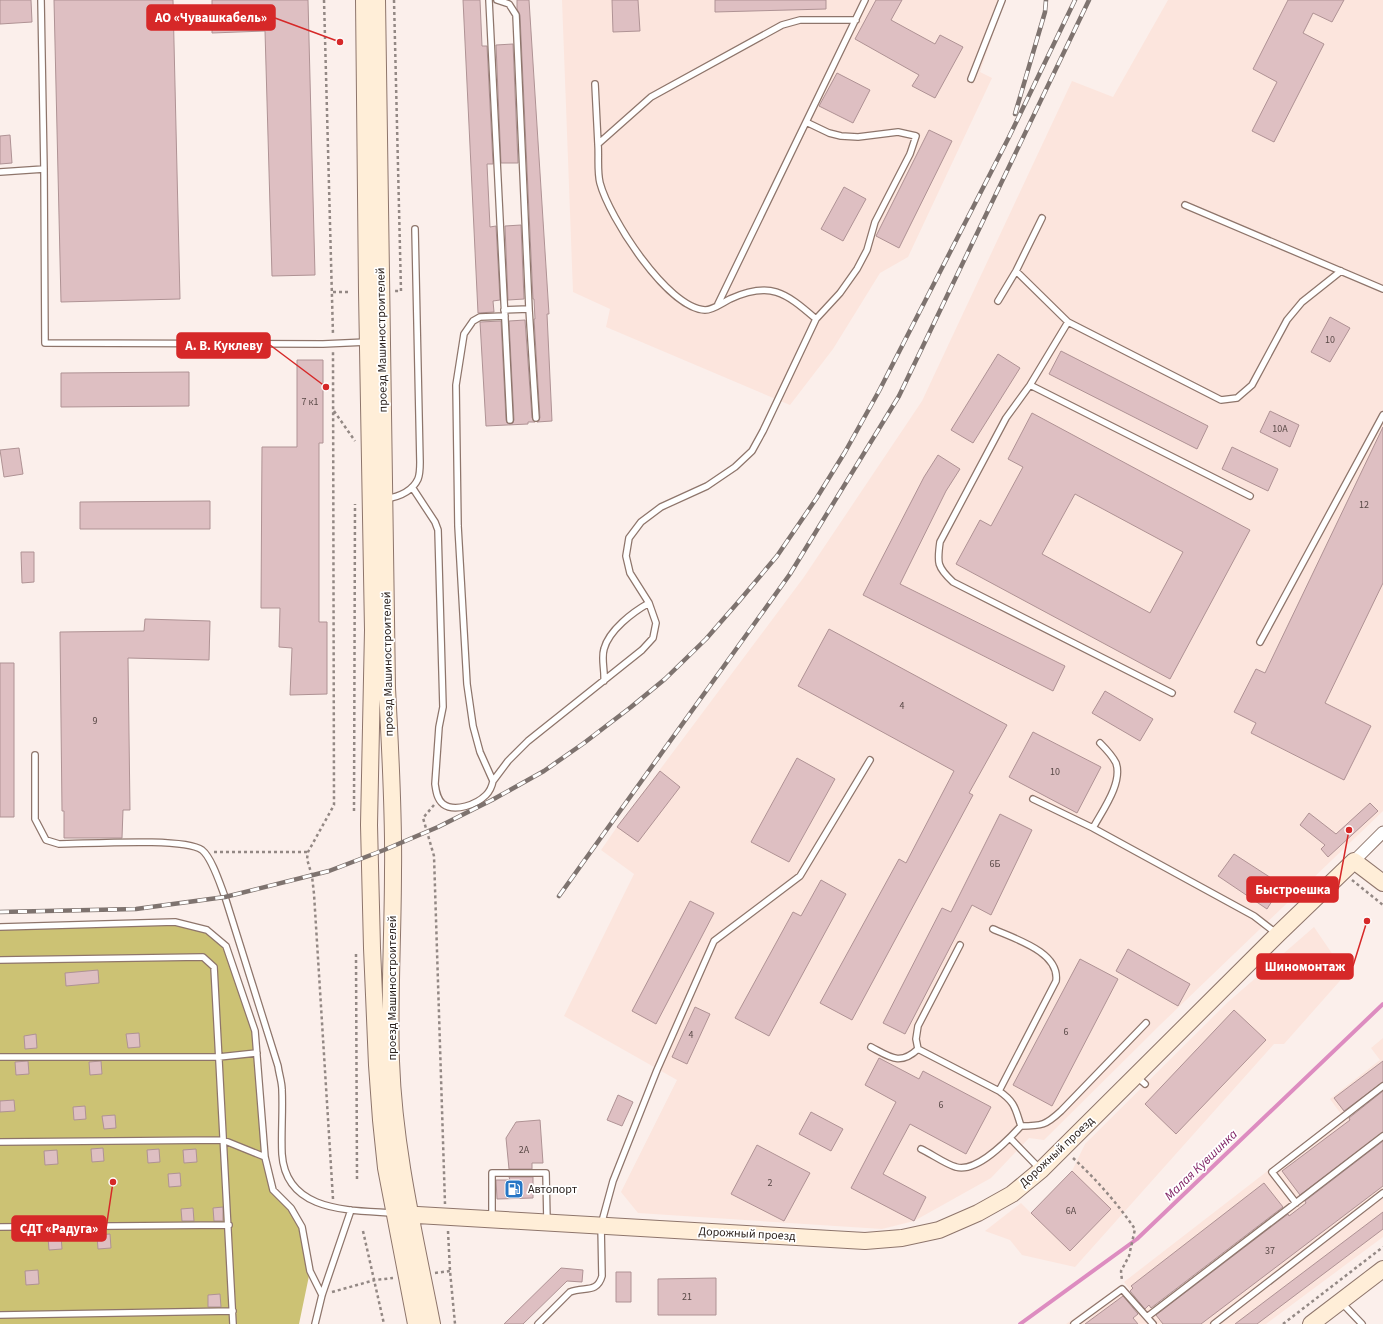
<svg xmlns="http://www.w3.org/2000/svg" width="1383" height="1324" viewBox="0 0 1383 1324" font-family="'Source Sans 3',sans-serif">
<rect width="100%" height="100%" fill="#fbefeb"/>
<path fill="#fce5dd" d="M 562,0 L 1005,0 L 980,72 L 992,78 L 908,257 L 880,273 L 833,349 L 790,405 L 606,327 L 610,309 L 573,292 Z
M 1168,0 L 1383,0 L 1383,811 L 1161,1024 L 1044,1140 L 1029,1138 L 991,1178 L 914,1221 L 882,1229 L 638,1213 L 621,1192 L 677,1080 L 564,1016 L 634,874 L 601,850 L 617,827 L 804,577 L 922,401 L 1072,81 L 1113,97 Z
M 1314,927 L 1346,974 L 1284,1044 L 1274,1044 L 1075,1267 L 1022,1255 L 1010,1240 L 985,1231 L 1021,1203 L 1031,1213 L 1072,1171 L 1085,1144 L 1228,1002 Z
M 1383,1038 L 1383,1237 L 1266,1324 L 1156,1324 L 1124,1282 L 1341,1114 L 1330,1099 L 1380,1060 L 1371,1048 Z
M 1119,1286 L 1148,1324 L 1066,1324 Z"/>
<path fill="#ccc274" d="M 175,922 L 207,930 L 226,946 L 255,1031 L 265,1157 L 273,1190 L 291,1208 L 302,1227 L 310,1271 L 299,1324 L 0,1324 L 0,927 Z"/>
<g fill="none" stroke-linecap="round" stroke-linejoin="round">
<path stroke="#dd8cc0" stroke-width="4" d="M 1020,1324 L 1137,1239 L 1383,1004"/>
</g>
<path fill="#debfc2" stroke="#af9294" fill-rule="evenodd" d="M 0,0 L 31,0 L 32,22 L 0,24 Z
M 54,0 L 173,0 L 180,299 L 61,302 Z
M 212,0 L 308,0 L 315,275 L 272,276 L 265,31 L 212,33 Z
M 463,0 L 480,0 L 482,46 L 487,46 L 493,164 L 487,164 L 490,227 L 496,226 L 500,300 L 493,301 L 494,312 L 478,313 Z
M 517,0 L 529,0 L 549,314 L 547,314 L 552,421 L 537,422 L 540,418 L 534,319 L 535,319 L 534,299 L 533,299 L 520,15 L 517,9 Z
M 612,0 L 638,0 L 640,31 L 613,32 Z
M 715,0 L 826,0 L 826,9 L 715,12 Z
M 876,0 L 902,0 L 891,20 L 935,44 L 940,35 L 963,47 L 935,98 L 912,86 L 919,75 L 855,39 Z
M 1288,0 L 1344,0 L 1332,22 L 1313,13 L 1303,33 L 1324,44 L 1274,142 L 1252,131 L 1277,82 L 1253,69 Z
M 513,44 L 518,163 L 501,163 L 496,45 Z
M 837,73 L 870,90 L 853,123 L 819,106 Z
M 929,130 L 952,141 L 899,248 L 876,236 Z
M 10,135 L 12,163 L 0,164 L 0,136 Z
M 844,187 L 866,199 L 843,241 L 821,229 Z
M 521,225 L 524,299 L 508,300 L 505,226 Z
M 1330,317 L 1350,328 L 1330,362 L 1311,352 Z
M 525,320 L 532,418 L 535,422 L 528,422 L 528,424 L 486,426 L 480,322 L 501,321 L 506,420 L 507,423 L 510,424 L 513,423 L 514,420 L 509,321 Z
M 1061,351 L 1208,426 L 1197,449 L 1049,374 Z
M 998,354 L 1020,368 L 973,443 L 951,430 Z
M 297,360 L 323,360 L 323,443 L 319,443 L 319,622 L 327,622 L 327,694 L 290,695 L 292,648 L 279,647 L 280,608 L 261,608 L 262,447 L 297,447 Z
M 189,372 L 189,406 L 61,407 L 61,373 Z
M 1270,411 L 1299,425 L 1290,447 L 1260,432 Z
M 1032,413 L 1250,530 L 1170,679 L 956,564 L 980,520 L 991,526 L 1023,467 L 1008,459 ZM 1075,494 L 1183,552 L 1150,613 L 1042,554 Z
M 1383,427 L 1383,583 L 1325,703 L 1371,726 L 1344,780 L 1251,733 L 1256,723 L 1234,712 L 1256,669 L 1265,673 Z
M 1232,447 L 1278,469 L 1268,491 L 1222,469 Z
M 19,448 L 23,474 L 4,477 L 0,450 Z
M 938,455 L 960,469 L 946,491 L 900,584 L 1065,666 L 1053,691 L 863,595 L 924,477 Z
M 210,501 L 210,529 L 80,529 L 80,502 Z
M 21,552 L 34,552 L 34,582 L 22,583 Z
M 145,619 L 210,621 L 209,660 L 128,658 L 130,810 L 123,810 L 122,838 L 64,838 L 64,811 L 62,811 L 60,632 L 144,631 Z
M 829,629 L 1007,725 L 969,793 L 973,795 L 852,1020 L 820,1003 L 899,859 L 906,863 L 954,771 L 798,686 Z
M 0,663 L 14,663 L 14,817 L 0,817 Z
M 1105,691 L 1153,719 L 1140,741 L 1092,713 Z
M 1033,732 L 1101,767 L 1077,813 L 1009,777 Z
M 797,758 L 835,779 L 789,862 L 751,842 Z
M 660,771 L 680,787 L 638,842 L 617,827 Z
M 1370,803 L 1378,811 L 1328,857 L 1321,849 L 1325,845 L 1300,825 L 1309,813 L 1336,834 Z
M 1000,814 L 1032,830 L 991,915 L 972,905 L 905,1034 L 883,1023 L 942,908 L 951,912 Z
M 1234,854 L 1282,885 L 1267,909 L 1218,876 Z
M 821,880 L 846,894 L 769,1036 L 735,1018 L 793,912 L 801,916 Z
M 690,901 L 714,913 L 656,1024 L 632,1011 Z
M 1128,949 L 1190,984 L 1178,1006 L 1116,971 Z
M 1080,959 L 1118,979 L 1052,1106 L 1013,1085 Z
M 98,970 L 99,983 L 66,986 L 65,973 Z
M 695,1007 L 710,1014 L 687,1064 L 672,1057 Z
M 1234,1010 L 1266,1040 L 1176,1134 L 1145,1104 Z
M 139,1033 L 140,1047 L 128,1048 L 126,1034 Z
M 36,1034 L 37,1048 L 25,1049 L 24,1036 Z
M 879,1058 L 919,1079 L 923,1071 L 991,1107 L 966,1154 L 910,1124 L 883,1174 L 926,1197 L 914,1221 L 851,1188 L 896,1102 L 865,1085 Z
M 28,1061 L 29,1074 L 16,1075 L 15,1062 Z
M 101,1061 L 102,1074 L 90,1075 L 89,1062 Z
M 1383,1061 L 1383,1082 L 1344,1111 L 1334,1098 Z
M 1383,1091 L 1383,1132 L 1300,1195 L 1282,1171 L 1350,1120 L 1349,1118 Z
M 618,1095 L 633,1102 L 622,1126 L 607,1120 Z
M 14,1100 L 15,1111 L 0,1112 L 0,1101 Z
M 85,1106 L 86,1119 L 74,1120 L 73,1107 Z
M 811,1112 L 843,1129 L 831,1151 L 799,1134 Z
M 115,1115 L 116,1128 L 104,1129 L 102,1116 Z
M 540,1120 L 543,1163 L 532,1163 L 532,1169 L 509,1169 L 506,1138 L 516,1122 Z
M 1383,1141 L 1383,1186 L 1201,1324 L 1163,1324 L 1156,1315 L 1288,1214 L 1289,1216 L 1306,1203 L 1305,1201 Z
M 757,1145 L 810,1173 L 784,1221 L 731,1194 Z
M 103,1148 L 104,1161 L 92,1162 L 91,1149 Z
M 159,1149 L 160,1162 L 148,1163 L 147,1150 Z
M 196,1149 L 197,1162 L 184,1163 L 183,1150 Z
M 57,1150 L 58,1164 L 45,1165 L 44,1151 Z
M 1072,1171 L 1111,1209 L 1070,1251 L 1031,1213 Z
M 180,1173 L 181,1186 L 169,1187 L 168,1174 Z
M 509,1177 L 533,1177 L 533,1198 L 497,1199 L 496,1180 L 510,1180 Z
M 1264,1183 L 1283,1207 L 1151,1308 L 1149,1305 L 1145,1309 L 1130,1291 L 1133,1288 L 1131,1286 Z
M 223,1207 L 223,1221 L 214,1221 L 213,1208 Z
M 193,1208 L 194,1221 L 182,1221 L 181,1209 Z
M 1383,1212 L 1383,1229 L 1257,1324 L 1235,1324 Z
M 110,1234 L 111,1248 L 98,1249 L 97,1235 Z
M 61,1236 L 62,1249 L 49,1250 L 48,1237 Z
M 561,1268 L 583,1270 L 582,1282 L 567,1281 L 523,1324 L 504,1324 Z
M 38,1270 L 39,1284 L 26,1285 L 25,1271 Z
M 616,1272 L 631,1272 L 631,1302 L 616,1302 Z
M 716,1278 L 716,1315 L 658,1315 L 658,1279 Z
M 220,1294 L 221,1307 L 208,1307 L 208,1295 Z
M 1123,1296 L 1138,1314 L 1133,1318 L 1138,1324 L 1085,1324 Z"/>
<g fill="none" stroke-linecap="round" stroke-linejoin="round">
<defs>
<path id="lane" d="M 41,0 L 44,169
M 489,0 L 510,420
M 497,0 L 509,4 L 516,15 L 529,309 L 536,418
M 971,79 L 1002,0
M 595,84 L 598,144
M 0,172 L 44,169 L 45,343 L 323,344 L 367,342
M 1185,205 L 1383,289
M 1016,271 L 1068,322
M 998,301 L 1016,271 L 1042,218
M 718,304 L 865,0
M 504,310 L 529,309
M 816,319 C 785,292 770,281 730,299 C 722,303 713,310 705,310 C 667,308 609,217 600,183 C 597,171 599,156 598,144 L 651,97 L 782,25 L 800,20 L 856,20
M 1030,385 L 1250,496
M 412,487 L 435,522 L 438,530 L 443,707 L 439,727 L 435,784 C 436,791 437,799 443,804 C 455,813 477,804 486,795 C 490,791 492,786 493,781 L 480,752 L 473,726 L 467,684 L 458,526 L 456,385 L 464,334 L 473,321 L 480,317 L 505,316
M 385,499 C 398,497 412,492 418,479 C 420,474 420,467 420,462 L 415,229
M 1260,642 L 1383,415
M 604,681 C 605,670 601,659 604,649 C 609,630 633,612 649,603
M 1172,693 L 953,582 C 937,567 937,563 940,542 L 1006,418 L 1030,385 L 1068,322 L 1221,400 L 1237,398 L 1252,385 L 1287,320 L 1302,302 L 1341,271
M 35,755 L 35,819 L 46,840 L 59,844 C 85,844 184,837 202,850 C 212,858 220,884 225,897 L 278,1066 C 279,1074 282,1082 282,1090 C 283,1111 281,1133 282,1154 C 286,1212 348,1210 392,1213
M 493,781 L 508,761 L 528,741 L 642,650 L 653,638 L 656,623 L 649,603 L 630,573 L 626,556 L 629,538 L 641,522 L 661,507 L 707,486 L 735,467 L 752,451 L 763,431 L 816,319 L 840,293 L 857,269 L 867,250 L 875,222 L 910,154 L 916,136 L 898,132 L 858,137 L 841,136 L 829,133 L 806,122
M 1033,799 L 1093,828 L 1254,916 L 1276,933
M 1093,828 C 1102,811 1123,783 1116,763 C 1112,755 1106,749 1100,743
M 0,927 L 175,922 L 207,930 L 226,946 L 255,1031 L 265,1157 L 273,1190 L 291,1208 L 302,1227 L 310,1271 L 322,1295
M 993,929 C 1015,939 1060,952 1056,981 L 999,1091
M 960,945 L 918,1026 L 916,1039 L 918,1049 L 999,1091 C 1015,1102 1015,1108 1021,1126
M 0,960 L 203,957 L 214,967 L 233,1324
M 871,1047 C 890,1057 900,1066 918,1049
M 0,1057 L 219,1057 L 257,1053
M 1137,1077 L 1145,1084
M 1010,1138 L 1041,1170
M 0,1142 L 223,1140 L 265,1157
M 921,1149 C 930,1153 947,1165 956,1167 C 977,1173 1008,1140 1021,1126 C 1042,1126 1046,1125 1061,1111 L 1146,1023
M 1296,1203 L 1272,1172 L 1383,1086
M 492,1218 L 492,1173 L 546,1173 L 547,1221
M 0,1227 L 229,1225
M 1341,1302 L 1362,1324
M 0,1315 L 233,1311
M 1147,1317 L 1383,1136
M 315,1324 L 322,1295 L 351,1210
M 538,1324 L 570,1292 C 584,1286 597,1294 602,1276 L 601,1225 L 613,1181 L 657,1070 L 714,941 L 800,876 L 870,760
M 1074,1324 L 1122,1289 L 1153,1324
M 1214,1324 L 1383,1193"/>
<path id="street" d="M 1354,861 L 1383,832"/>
<path id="secondary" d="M 364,0 L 367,292 L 373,630 L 369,825 L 372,948 L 377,1065 L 381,1120 L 386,1168 L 416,1324
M 377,0 L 387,688 C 390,749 394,810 393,871 C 393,934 389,997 391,1061 C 394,1150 415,1237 432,1324
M 400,1214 L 865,1241 L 902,1238 L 939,1230 L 978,1213 L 1012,1194 L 1041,1170 L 1278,934 L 1354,861 L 1383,883
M 1311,1324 L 1383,1269"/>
</defs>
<use href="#lane" stroke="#8e756b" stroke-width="8"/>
<use href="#street" stroke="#8e756b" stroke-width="13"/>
<use href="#secondary" stroke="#8e756b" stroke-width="18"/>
<path stroke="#938884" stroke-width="2.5" stroke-dasharray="3 3" stroke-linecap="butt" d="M 324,0 L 333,335
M 394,0 L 401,291 L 394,291
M 333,292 L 349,292
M 334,411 L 355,441
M 434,805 L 423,818 L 434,856 L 445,1204
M 354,811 L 355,504
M 214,852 L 308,852
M 1352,880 L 1383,905
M 356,954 L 357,1180
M 1073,1158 C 1096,1179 1117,1203 1135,1229 L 1129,1256 L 1121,1271 L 1122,1281
M 333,1199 L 314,894 L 312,876 L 307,859 L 308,852 L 334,805 L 333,352
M 363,1231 L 384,1324
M 448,1231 L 450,1271 L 455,1324
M 435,1273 L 450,1271
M 332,1292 L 375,1280 L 393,1278
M 1283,1324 L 1383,1247"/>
<use href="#lane" stroke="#fff" stroke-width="5.5"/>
<use href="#street" stroke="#fff" stroke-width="11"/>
<use href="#secondary" stroke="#ffeed8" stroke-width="16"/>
<defs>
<path id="rail" d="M 1015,114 L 1045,12 L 1046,0
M 559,896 L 790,574 L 899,396 L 1089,0
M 0,912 L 136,909 L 225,897 L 329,871 L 384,850 L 438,827 L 492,800 L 544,771 L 584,743 L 631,707 L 665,679 L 706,639 L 740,600 L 777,556 L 816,499 L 845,452 L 879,391 L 1009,137 L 1075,0"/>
</defs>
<use href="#rail" stroke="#7e736f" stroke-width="4.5"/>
<use href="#rail" stroke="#fff" stroke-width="3" stroke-dasharray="9" stroke-linecap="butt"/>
</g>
<defs>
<symbol id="fuel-square" viewBox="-11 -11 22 22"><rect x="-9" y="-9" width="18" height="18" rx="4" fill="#2777c6" stroke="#fff"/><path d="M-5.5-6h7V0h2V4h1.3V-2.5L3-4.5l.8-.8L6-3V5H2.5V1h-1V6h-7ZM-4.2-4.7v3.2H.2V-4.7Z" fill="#fff"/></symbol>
</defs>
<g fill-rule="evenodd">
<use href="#fuel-square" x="503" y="1178" width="22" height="22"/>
</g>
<g text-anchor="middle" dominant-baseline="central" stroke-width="3.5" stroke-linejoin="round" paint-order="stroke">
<g font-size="10" fill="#584846">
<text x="1330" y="340">10</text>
<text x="310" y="402">7 к1</text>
<text x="1280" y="429">10А</text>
<text x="1364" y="505">12</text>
<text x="902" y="706">4</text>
<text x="95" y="721">9</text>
<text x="1055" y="772">10</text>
<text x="995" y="864">6Б</text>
<text x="1066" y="1032">6</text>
<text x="691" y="1035">4</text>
<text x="941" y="1105">6</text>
<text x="524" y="1150">2А</text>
<text x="770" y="1183">2</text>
<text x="1071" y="1211">6А</text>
<text x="1270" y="1251">37</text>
<text x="687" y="1297">21</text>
</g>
<g font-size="12" fill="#2b211d" stroke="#fff">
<text transform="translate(382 340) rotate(-91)">проезд Машиностроителей</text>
<text transform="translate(388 664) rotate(-91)">проезд Машиностроителей</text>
<text transform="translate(392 988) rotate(-90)">проезд Машиностроителей</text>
<text transform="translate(1057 1152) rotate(-43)">Дорожный проезд</text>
<text transform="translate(747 1234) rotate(3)">Дорожный проезд</text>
</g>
<g font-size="12" fill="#2b211d" stroke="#fff" text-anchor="start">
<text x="528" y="1189">Автопорт</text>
</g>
<g font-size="13" font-style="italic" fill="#7d1e62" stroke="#fff">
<text transform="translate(1201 1165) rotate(-44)">Малая Кувшинка</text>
</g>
</g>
<path fill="none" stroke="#d62828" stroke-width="1.5" d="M340 42L275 18M326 387L270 345M1349 830L1338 889M1367 921L1353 966M113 1182L106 1229"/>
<g fill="#d62828" stroke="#fff" stroke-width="1.5">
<circle cx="340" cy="42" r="4"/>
<circle cx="326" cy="387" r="4"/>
<circle cx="1349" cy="830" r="4"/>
<circle cx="1367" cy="921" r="4"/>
<circle cx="113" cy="1182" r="4"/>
</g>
<g fill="#d62828" stroke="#d62828" stroke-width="1.5">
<rect x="147" y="5" width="128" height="25" rx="4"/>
<rect x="177" y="333" width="93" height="25" rx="4"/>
<rect x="1247" y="877" width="91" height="25" rx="4"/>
<rect x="1257" y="954" width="96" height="25" rx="4"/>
<rect x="12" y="1216" width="94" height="25" rx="4"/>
</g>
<g font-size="13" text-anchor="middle" font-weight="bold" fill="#fff">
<text x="211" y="22">АО «Чувашкабель»</text>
<text x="224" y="350">А. В. Куклеву</text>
<text x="1293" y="894">Быстроешка</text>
<text x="1305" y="971">Шиномонтаж</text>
<text x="59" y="1233">СДТ «Радуга»</text>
</g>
</svg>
